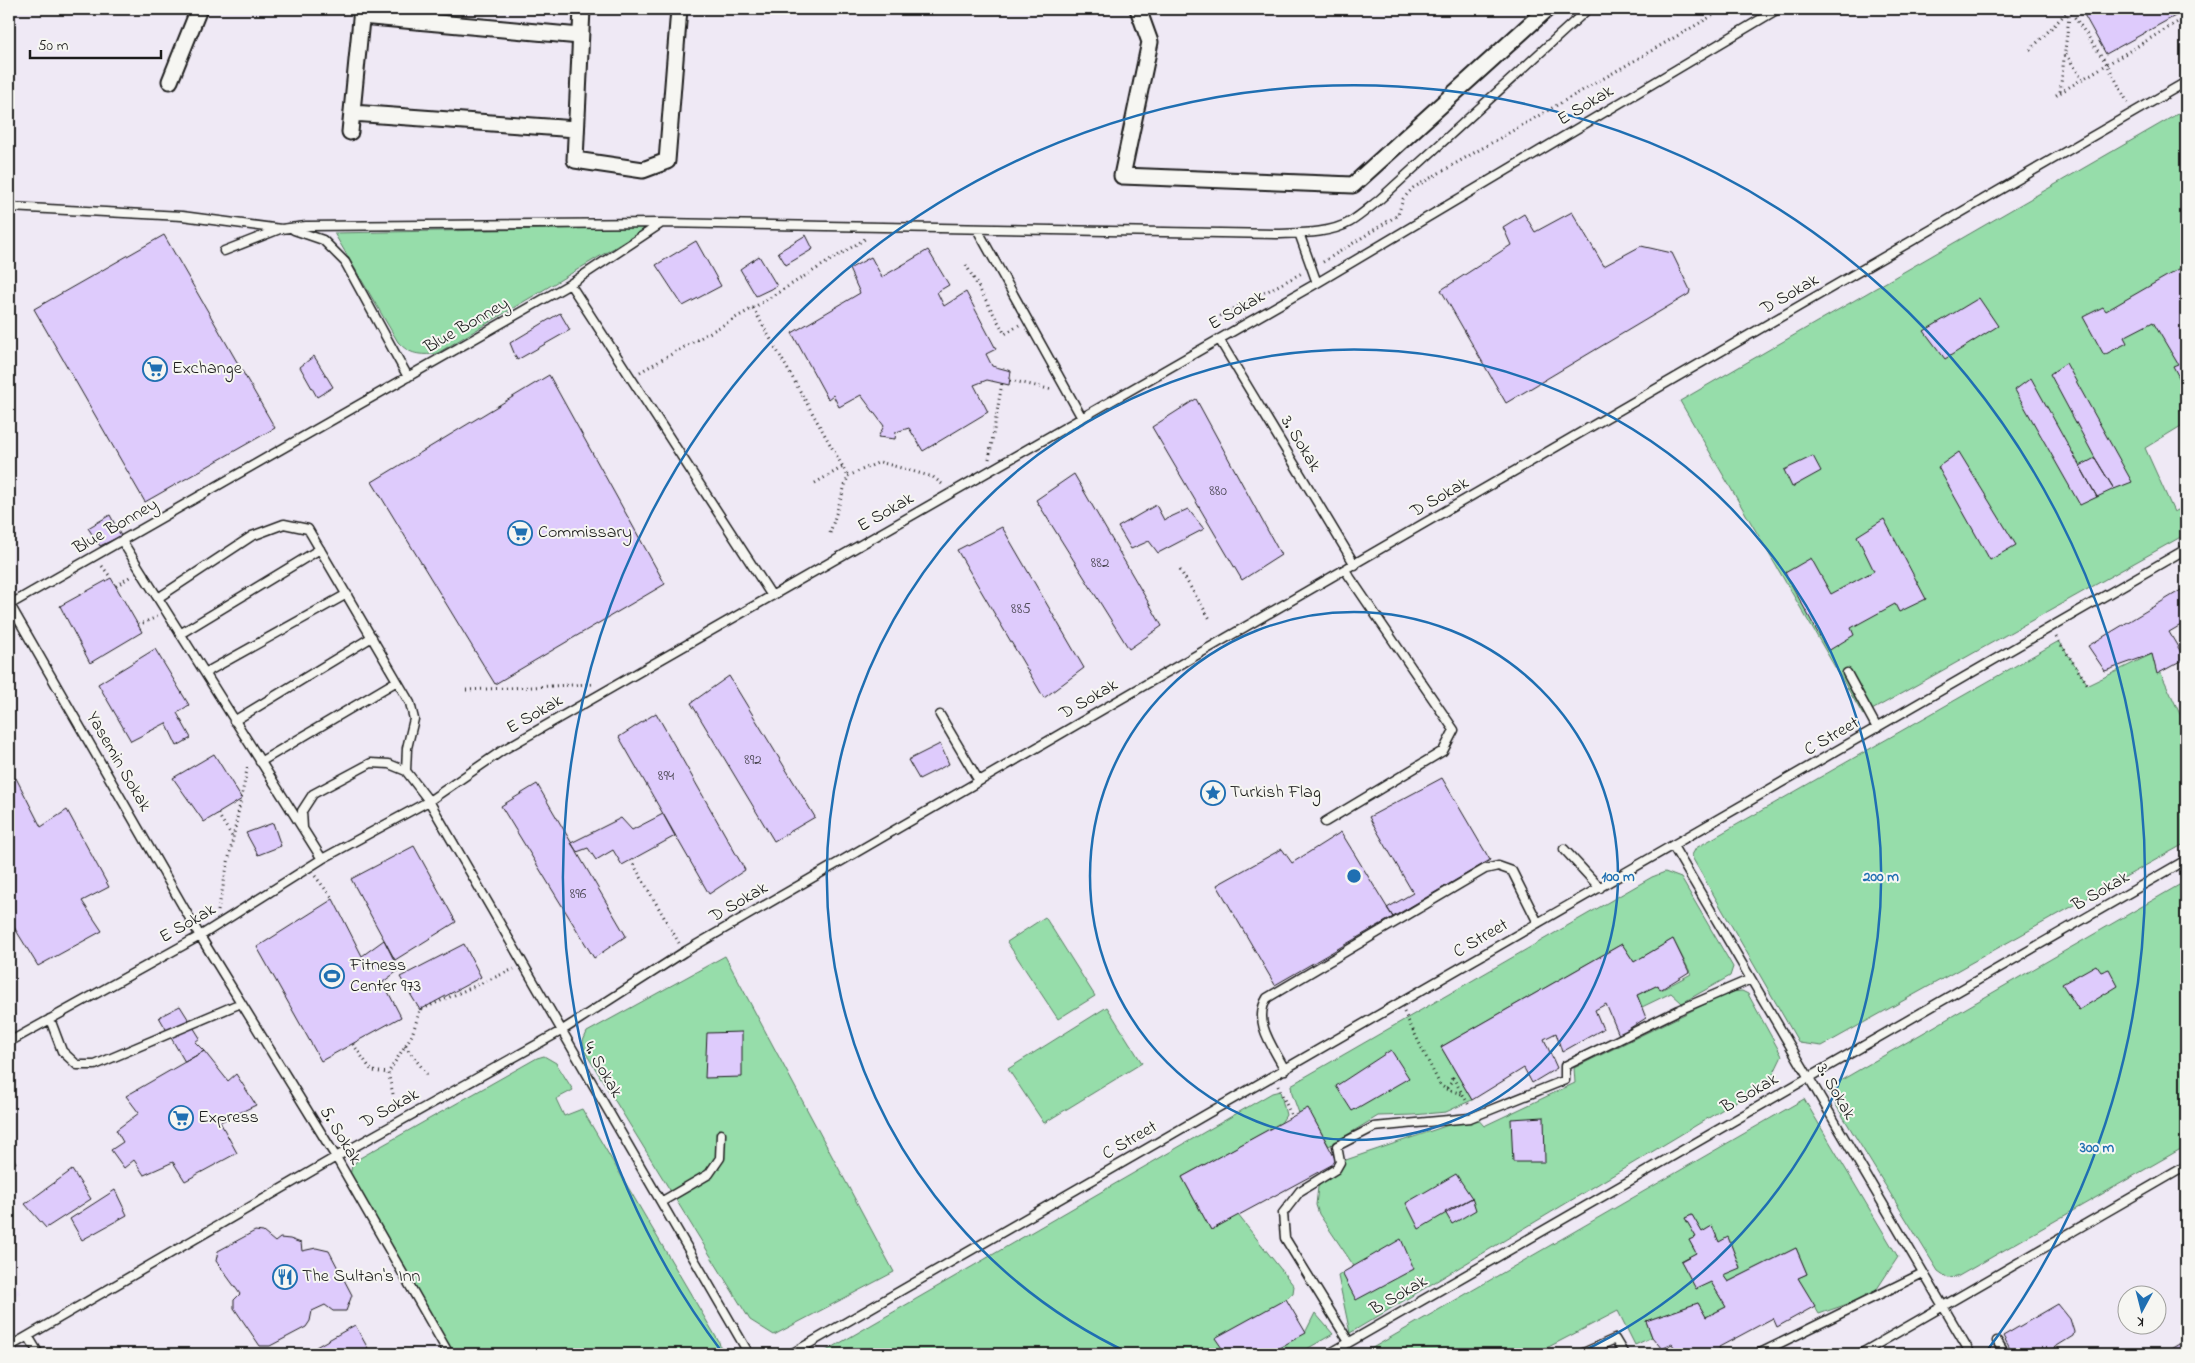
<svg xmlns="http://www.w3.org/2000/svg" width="2195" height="1363" viewBox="0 0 2195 1363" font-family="'Indie Flower',sans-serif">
<rect width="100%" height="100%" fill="#efe9f5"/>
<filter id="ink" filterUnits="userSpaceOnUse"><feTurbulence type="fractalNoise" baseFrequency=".02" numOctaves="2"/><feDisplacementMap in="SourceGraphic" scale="10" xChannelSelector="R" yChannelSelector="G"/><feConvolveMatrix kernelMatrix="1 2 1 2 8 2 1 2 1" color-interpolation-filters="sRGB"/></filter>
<g filter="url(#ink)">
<path fill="#eae0f7" d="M 9,1276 L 20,1293 L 9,1299 Z"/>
<path fill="#96ddaa" stroke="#597c63" d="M 2186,109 L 2186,423 L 2145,448 L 2174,512 L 2186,506 L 2186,534 L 1863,715 L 1680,401 Z
M 649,227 L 436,354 C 420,355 410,355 398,342 L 334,233 Z
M 2059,641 L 2088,685 L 2152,654 L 2186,727 L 2186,843 L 1822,1046 L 1799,1043 L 1693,859 L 1692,855 L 1696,848 Z
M 1665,872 L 1681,878 L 1733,967 L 1730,976 L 1682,1003 L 1671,993 L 1642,1007 L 1637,995 L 1658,985 L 1661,990 L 1691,974 L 1673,939 L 1634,962 L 1622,944 L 1441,1047 L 1472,1100 L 1446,1112 L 1413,1115 L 1378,1116 L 1329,1146 L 1308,1109 L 1299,1113 L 1292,1094 L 1291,1085 L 1652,877 Z
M 2186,881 L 2186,1146 L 1957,1277 L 1948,1278 L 1938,1271 L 1826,1089 Z
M 1045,917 L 1095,996 L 1058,1019 L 1007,942 Z
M 725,956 L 894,1272 L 774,1335 L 750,1320 L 585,1052 L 583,1041 L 587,1032 Z
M 1742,991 L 1748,994 L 1782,1056 L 1770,1081 L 1350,1333 L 1338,1276 L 1354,1266 L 1319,1214 L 1316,1205 L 1318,1187 L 1340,1162 L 1475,1116 L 1484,1126 L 1575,1083 L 1574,1068 L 1730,992 Z
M 1107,1007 L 1142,1063 L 1044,1123 L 1008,1069 Z
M 544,1056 L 556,1063 L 573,1090 L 556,1099 L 564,1116 L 582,1109 L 719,1342 L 722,1354 L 454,1354 L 350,1175 L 352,1166 L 360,1158 L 537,1058 Z
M 1280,1091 L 1286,1115 L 1281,1123 L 1182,1177 L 1211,1230 L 1238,1215 L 1294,1286 L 1293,1293 L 1286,1299 L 1305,1333 L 1315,1313 L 1333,1334 L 1298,1354 L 821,1354 L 1272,1093 Z
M 1804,1099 L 1898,1257 L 1873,1295 L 1819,1314 L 1798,1278 L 1807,1274 L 1796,1248 L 1728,1282 L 1723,1275 L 1740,1267 L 1728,1238 L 1719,1242 L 1712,1226 L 1702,1232 L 1692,1215 L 1685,1218 L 1696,1237 L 1689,1240 L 1696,1253 L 1681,1261 L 1696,1288 L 1711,1282 L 1726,1307 L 1706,1317 L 1698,1303 L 1646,1321 L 1652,1337 L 1635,1345 L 1618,1311 L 1535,1354 L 1362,1354 Z"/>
<path fill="#decbfc" stroke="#1c1c1c" d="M 2081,9 L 2186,9 L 2186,10 L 2106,54 Z
M 1572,212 L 1604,266 L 1641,246 L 1672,253 L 1690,290 L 1689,294 L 1506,403 L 1441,290 L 1511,245 L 1503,227 L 1524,214 L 1535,232 Z
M 164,235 L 275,428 L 145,502 L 34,309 Z
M 806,235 L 813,249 L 786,265 L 778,252 Z
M 696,241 L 721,286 L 683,306 L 656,265 Z
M 928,250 L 949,285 L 937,292 L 944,306 L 966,292 L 996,349 L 986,354 L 992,366 L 1011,371 L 1009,385 L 987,380 L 974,385 L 988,412 L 923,451 L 909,428 L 896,432 L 895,439 L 878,437 L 884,426 L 861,395 L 839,407 L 833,395 L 828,399 L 792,333 L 860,293 L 849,269 L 871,257 L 882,277 Z
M 759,256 L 777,286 L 756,296 L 740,269 Z
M 2186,265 L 2186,302 L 2184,303 L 2186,308 L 2186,383 L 2183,385 L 2173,366 L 2178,364 L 2153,322 L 2124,337 L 2127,343 L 2104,355 L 2083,317 L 2103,307 L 2106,311 Z
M 1979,298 L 1998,326 L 1945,359 L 1924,331 Z
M 560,313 L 570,330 L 517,360 L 510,343 Z
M 314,356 L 333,387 L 317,397 L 300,367 Z
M 2066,363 L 2132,482 L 2114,489 L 2095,458 L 2050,374 Z
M 549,375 L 665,584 L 495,684 L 372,482 Z
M 2031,378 L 2097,497 L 2080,505 L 2015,390 Z
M 1196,399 L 1281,555 L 1242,580 L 1152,427 Z
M 1959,452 L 2016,545 L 1990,560 L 1938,467 Z
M 1813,456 L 1821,471 L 1792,487 L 1784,470 Z
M 2095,458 L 2114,489 L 2097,497 L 2080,466 Z
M 1074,474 L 1162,626 L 1129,649 L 1036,500 Z
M 1156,505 L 1164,520 L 1188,509 L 1204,529 L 1158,553 L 1149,541 L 1131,549 L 1118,527 Z
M 110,515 L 121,536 L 100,546 L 88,528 Z
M 1884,519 L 1926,599 L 1899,612 L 1895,604 L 1851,628 L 1854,635 L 1828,651 L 1785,573 L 1811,558 L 1831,594 L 1874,571 L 1857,536 Z
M 1002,527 L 1084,668 L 1044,698 L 957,550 Z
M 111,578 L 142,632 L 90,663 L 60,606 Z
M 2186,587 L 2186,622 L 2169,632 L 2185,659 L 2157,674 L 2152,654 L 2105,671 L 2088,646 Z
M 155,649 L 189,705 L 177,713 L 191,738 L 177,746 L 166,723 L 131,741 L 98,684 Z
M 729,676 L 815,817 L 774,841 L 691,703 Z
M 656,713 L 745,870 L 709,894 L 619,737 Z
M 940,744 L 949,764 L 919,779 L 908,760 Z
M 214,754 L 242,799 L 204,822 L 173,778 Z
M 16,778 L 41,827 L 67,810 L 109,887 L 82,901 L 102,931 L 38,966 L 9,919 L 9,782 Z
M 1442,778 L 1490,860 L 1393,917 L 1387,908 L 1413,893 L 1369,817 Z
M 537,784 L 626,936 L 594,958 L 501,806 Z
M 663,814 L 675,836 L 622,865 L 613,850 L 596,860 L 588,848 L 577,852 L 571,843 L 621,818 L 632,830 Z
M 273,823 L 281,846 L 258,855 L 246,833 Z
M 1341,832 L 1393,917 L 1275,985 L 1217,885 L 1282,849 L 1292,863 Z
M 414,846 L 456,922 L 395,960 L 351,879 Z
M 333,899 L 362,956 L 384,940 L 399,970 L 383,982 L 401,1017 L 321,1061 L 257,947 Z
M 1673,939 L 1689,972 L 1660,990 L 1658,985 L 1637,995 L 1646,1018 L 1619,1035 L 1606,1004 L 1595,1010 L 1603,1029 L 1562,1052 L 1556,1033 L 1544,1039 L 1557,1068 L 1532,1083 L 1524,1068 L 1472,1100 L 1441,1047 L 1622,944 L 1634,962 Z
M 464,944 L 481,977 L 420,1010 L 400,977 Z
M 2096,965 L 2101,972 L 2109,969 L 2118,986 L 2079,1010 L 2062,984 Z
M 180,1006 L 200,1038 L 195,1042 L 204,1051 L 185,1062 L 159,1017 Z
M 742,1032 L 742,1077 L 705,1078 L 707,1033 Z
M 1391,1050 L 1409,1078 L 1352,1111 L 1336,1086 Z
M 204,1051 L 228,1081 L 236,1074 L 256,1105 L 220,1122 L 237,1153 L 185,1181 L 173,1162 L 144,1175 L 134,1160 L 124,1168 L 111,1150 L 123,1142 L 116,1130 L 139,1113 L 126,1096 Z
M 1308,1108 L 1337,1162 L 1211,1230 L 1182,1177 Z
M 1544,1117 L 1545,1162 L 1513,1162 L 1511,1119 Z
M 9,1149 L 16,1163 L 9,1167 Z
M 72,1170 L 91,1199 L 46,1228 L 25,1204 Z
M 1456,1174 L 1472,1198 L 1419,1229 L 1406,1203 Z
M 115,1190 L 127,1215 L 82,1240 L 70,1219 Z
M 1472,1198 L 1476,1210 L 1452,1224 L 1445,1212 Z
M 1692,1215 L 1702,1232 L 1712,1226 L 1719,1242 L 1728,1237 L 1740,1268 L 1723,1275 L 1728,1282 L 1796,1248 L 1807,1274 L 1798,1278 L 1815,1306 L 1777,1327 L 1773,1318 L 1719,1347 L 1722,1354 L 1679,1354 L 1672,1344 L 1662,1349 L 1652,1337 L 1646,1321 L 1698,1303 L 1706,1317 L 1726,1307 L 1711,1282 L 1696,1289 L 1681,1261 L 1696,1253 L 1689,1240 L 1696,1237 L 1685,1218 Z
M 255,1231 L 263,1232 L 275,1242 L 280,1238 L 290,1239 L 301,1243 L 302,1251 L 316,1248 L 329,1251 L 352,1295 L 346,1311 L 333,1311 L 325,1305 L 312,1311 L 310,1321 L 306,1327 L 270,1346 L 260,1346 L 234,1308 L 234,1300 L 240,1294 L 216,1261 L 218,1251 Z
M 1401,1239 L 1414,1269 L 1356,1300 L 1342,1273 Z
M 1286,1299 L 1306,1333 L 1268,1354 L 1226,1354 L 1215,1338 Z
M 2058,1304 L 2070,1319 L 2074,1332 L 2073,1336 L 2044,1354 L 2013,1354 L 2003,1336 Z
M 355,1325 L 371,1354 L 320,1354 L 316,1347 Z
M 2186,1340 L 2186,1354 L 2171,1354 L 2169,1350 Z"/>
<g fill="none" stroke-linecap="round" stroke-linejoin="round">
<defs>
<path id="lane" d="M 9,207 L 182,216 L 281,229 L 306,226 L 662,223
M 977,229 L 1082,418
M 294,230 L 323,240 L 345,262 L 408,377
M 1299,233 L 1317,283
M 224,251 L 280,229
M 570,284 L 662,223 L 1276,234 C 1299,233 1329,234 1350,222 C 1360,216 1370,207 1379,200 L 1588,9
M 1219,339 L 1355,565
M 122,541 L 322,859
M 158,598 L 252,536 L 284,524 L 308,529 L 410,703 L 414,719 L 407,748 L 406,771 L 429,801 L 749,1354
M 9,603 L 200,936 L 336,1157 L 449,1354
M 9,605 L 570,284 L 772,596
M 180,634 L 320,549
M 205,673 L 347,594
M 1847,673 L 1877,728
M 940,715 L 979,781
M 234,721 L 372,637
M 260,762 L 397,681
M 1325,822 L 1443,751 L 1454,730 L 1345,570
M 303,828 L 302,811 L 313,794 L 371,763 L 389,764 L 406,771
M 1673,846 L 1971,1354
M 1564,849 L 1600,888
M 50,1019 L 62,1051 L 77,1065 L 95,1065 L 241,1003
M 9,1042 L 200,936 L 322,859 L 429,801 L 503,750 L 1317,283 L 1778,9
M 1285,1070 C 1274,1048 1252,1022 1267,998 L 1485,869 L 1498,866 L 1512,871 L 1538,923
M 661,1202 L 709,1174 L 720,1158 L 721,1134
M 28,1336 L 39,1354
M 1997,1341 L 2005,1354
M 1349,1342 L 1285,1238 L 1283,1213 L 1300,1191 L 1336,1169 L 1340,1162 L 1337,1146 L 1374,1127 L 1470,1118 L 1565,1080 L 1565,1066 L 1679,1010 L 1751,979
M 9,1347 L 336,1157 L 561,1031 L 684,952 L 2186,82
M 791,1354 L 2186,549
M 1329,1354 L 2186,860
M 1581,1354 L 1615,1339 L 1624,1354
M 1758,1354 L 1923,1273
M 1860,1354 L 2186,1166"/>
<path id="street" d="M 582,9 L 575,160 L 643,170 L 667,161 L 679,9
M 1138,9 L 1150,42 L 1122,176 L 1353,185 L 1547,9
M 361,16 L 580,36
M 170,81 L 199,9
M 352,113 L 576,129
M 350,132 L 362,9"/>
</defs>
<use href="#lane" stroke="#1c1c1c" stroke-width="11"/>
<use href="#street" stroke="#1c1c1c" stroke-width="19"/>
<path stroke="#1c1c1c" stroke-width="3" stroke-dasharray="1 4" stroke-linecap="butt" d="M 2047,9 L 2070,9 L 2060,92
M 2069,9 L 2107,64 L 2128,103
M 2030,50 L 2070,9
M 2066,54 L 2082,79
M 2056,95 L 2186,17
M 1323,262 L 1398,215 L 1403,199 L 1413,188 L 1724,9
M 966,265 L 1005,334 L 1019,325
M 753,308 L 865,239
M 1220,316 L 1302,273
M 640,372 L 753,308 L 848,476
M 1010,380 L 1053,390
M 989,459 L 1002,383
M 815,483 L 843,467
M 830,533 L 848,476 L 880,462 L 933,477 L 942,484
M 102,566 L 111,578
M 1180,570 L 1210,619
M 116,586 L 131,576
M 138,625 L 157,617
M 2056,637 L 2088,685
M 466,690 L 594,684
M 218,814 L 233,838
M 631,860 L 679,943
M 315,876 L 333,899
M 218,911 L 248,765
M 1404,1012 L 1440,1085 L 1446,1089 L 1451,1083 L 1452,1076 L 1470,1107
M 353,1044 L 372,1071 L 388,1073
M 405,1046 L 427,1074
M 1278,1086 L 1292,1117
M 1446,1089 L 1462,1094
M 393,1094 L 388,1073 L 412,1035 L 420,1010 L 514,969"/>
<use href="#lane" stroke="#f6f6f2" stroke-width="8"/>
<use href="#street" stroke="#f6f6f2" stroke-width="15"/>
</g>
</g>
<g fill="none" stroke="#1f6fb2" stroke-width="2.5">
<circle cx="1354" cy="876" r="264"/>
<path d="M1131 1354A527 527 0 1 1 1577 1354"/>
<path d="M722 1352A791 791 0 1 1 1986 1352"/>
</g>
<defs>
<symbol id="supermarket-ring" viewBox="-11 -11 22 22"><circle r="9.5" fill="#f6f6f2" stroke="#1f6fb2" stroke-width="1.5"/><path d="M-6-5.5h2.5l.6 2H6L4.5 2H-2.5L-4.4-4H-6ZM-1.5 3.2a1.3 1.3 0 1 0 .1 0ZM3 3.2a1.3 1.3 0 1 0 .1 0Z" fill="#1f6fb2"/></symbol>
<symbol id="sight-ring" viewBox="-11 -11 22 22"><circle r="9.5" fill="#f6f6f2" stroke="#1f6fb2" stroke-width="1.5"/><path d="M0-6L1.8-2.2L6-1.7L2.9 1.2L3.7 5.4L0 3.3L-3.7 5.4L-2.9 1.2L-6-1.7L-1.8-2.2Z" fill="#1f6fb2"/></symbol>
<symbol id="stadium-ring" viewBox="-11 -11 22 22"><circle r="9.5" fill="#f6f6f2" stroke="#1f6fb2" stroke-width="1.5"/><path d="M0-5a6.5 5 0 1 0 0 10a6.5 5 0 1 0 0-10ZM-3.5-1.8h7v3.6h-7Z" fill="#1f6fb2"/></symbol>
<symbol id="restaurant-ring" viewBox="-11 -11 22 22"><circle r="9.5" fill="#f6f6f2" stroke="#1f6fb2" stroke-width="1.5"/><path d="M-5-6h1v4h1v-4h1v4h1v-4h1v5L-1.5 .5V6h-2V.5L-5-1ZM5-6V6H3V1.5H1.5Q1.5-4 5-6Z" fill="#1f6fb2"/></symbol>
</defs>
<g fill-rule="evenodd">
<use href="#supermarket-ring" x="141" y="355" width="28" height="28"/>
<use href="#supermarket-ring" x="506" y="519" width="28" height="28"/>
<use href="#sight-ring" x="1199" y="779" width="28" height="28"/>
<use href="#stadium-ring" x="318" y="962" width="28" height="28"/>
<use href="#supermarket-ring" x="167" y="1104" width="28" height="28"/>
<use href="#restaurant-ring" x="271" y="1263" width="28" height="28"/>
</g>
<g text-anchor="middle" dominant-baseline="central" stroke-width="4" stroke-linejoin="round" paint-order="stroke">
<g font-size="15" fill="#4c4854">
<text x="1218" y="491">880</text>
<text x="1100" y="563">882</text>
<text x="1021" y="609">885</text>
<text x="753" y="760">892</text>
<text x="666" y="776">894</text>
<text x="578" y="894">896</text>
</g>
<g font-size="18" fill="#1c1c1c" stroke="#f6f6f2">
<text transform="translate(1586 106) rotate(-31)">E Sokak</text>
<text transform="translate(1790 295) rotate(-30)">D Sokak</text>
<text transform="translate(1237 311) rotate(-30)">E Sokak</text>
<text transform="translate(467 326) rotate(-30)">Blue Bonney</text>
<text transform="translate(1300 444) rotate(59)">3. Sokak</text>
<text transform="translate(1440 498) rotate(-30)">D Sokak</text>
<text transform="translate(886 513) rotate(-30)">E Sokak</text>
<text transform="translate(116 527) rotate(-30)">Blue Bonney</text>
<text transform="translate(1089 700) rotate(-30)">D Sokak</text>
<text transform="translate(535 715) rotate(-30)">E Sokak</text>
<text transform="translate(1832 737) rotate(-30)">C Street</text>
<text transform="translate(118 762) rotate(60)">Yasemin Sokak</text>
<text transform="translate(2101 892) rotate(-30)">B Sokak</text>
<text transform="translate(739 903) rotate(-30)">D Sokak</text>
<text transform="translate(188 924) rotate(-30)">E Sokak</text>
<text transform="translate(1481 939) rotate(-30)">C Street</text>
<text transform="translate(602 1070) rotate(60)">4. Sokak</text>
<text transform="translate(1835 1092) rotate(60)">3. Sokak</text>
<text transform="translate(1750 1094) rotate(-30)">B Sokak</text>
<text transform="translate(390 1109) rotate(-29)">D Sokak</text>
<text transform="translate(340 1136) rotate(59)">5. Sokak</text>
<text transform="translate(1130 1141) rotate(-30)">C Street</text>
<text transform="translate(1399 1296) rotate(-30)">B Sokak</text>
</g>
<g font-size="18" fill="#1c1c1c" stroke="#f6f6f2" text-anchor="start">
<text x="172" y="369">Exchange</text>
<text x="538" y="533">Commissary</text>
<text x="1230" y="793">Turkish Flag</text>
<text x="350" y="966">Fitness<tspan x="350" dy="21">Center 973</tspan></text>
<text x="198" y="1118">Express</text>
<text x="302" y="1277">The Sultan's Inn</text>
</g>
</g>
<circle cx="1354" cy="876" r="8" fill="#1f6fb2" stroke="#f6f6f2" stroke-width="2.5"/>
<g font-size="15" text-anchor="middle" font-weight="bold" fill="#1f6fb2" stroke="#f6f6f2" stroke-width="4" stroke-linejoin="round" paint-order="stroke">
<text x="1618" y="881">100 m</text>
<text x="1881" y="881">200 m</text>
<text x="2097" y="1152">300 m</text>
</g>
<rect width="2195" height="1363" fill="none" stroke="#f6f6f2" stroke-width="30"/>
<rect x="15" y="15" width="2165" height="1333" fill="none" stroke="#1c1c1c" stroke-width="2" filter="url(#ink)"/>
<g transform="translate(2142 1310) rotate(187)"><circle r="24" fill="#f6f6f2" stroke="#9f9f9c"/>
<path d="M0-4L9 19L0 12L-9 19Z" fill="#1f6fb2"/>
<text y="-8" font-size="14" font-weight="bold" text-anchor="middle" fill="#1c1c1c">K</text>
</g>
<path d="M30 50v8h131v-8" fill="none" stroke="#1c1c1c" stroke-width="2.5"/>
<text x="38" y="50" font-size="15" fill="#1c1c1c" stroke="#f6f6f2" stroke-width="4" paint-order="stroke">50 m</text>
</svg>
